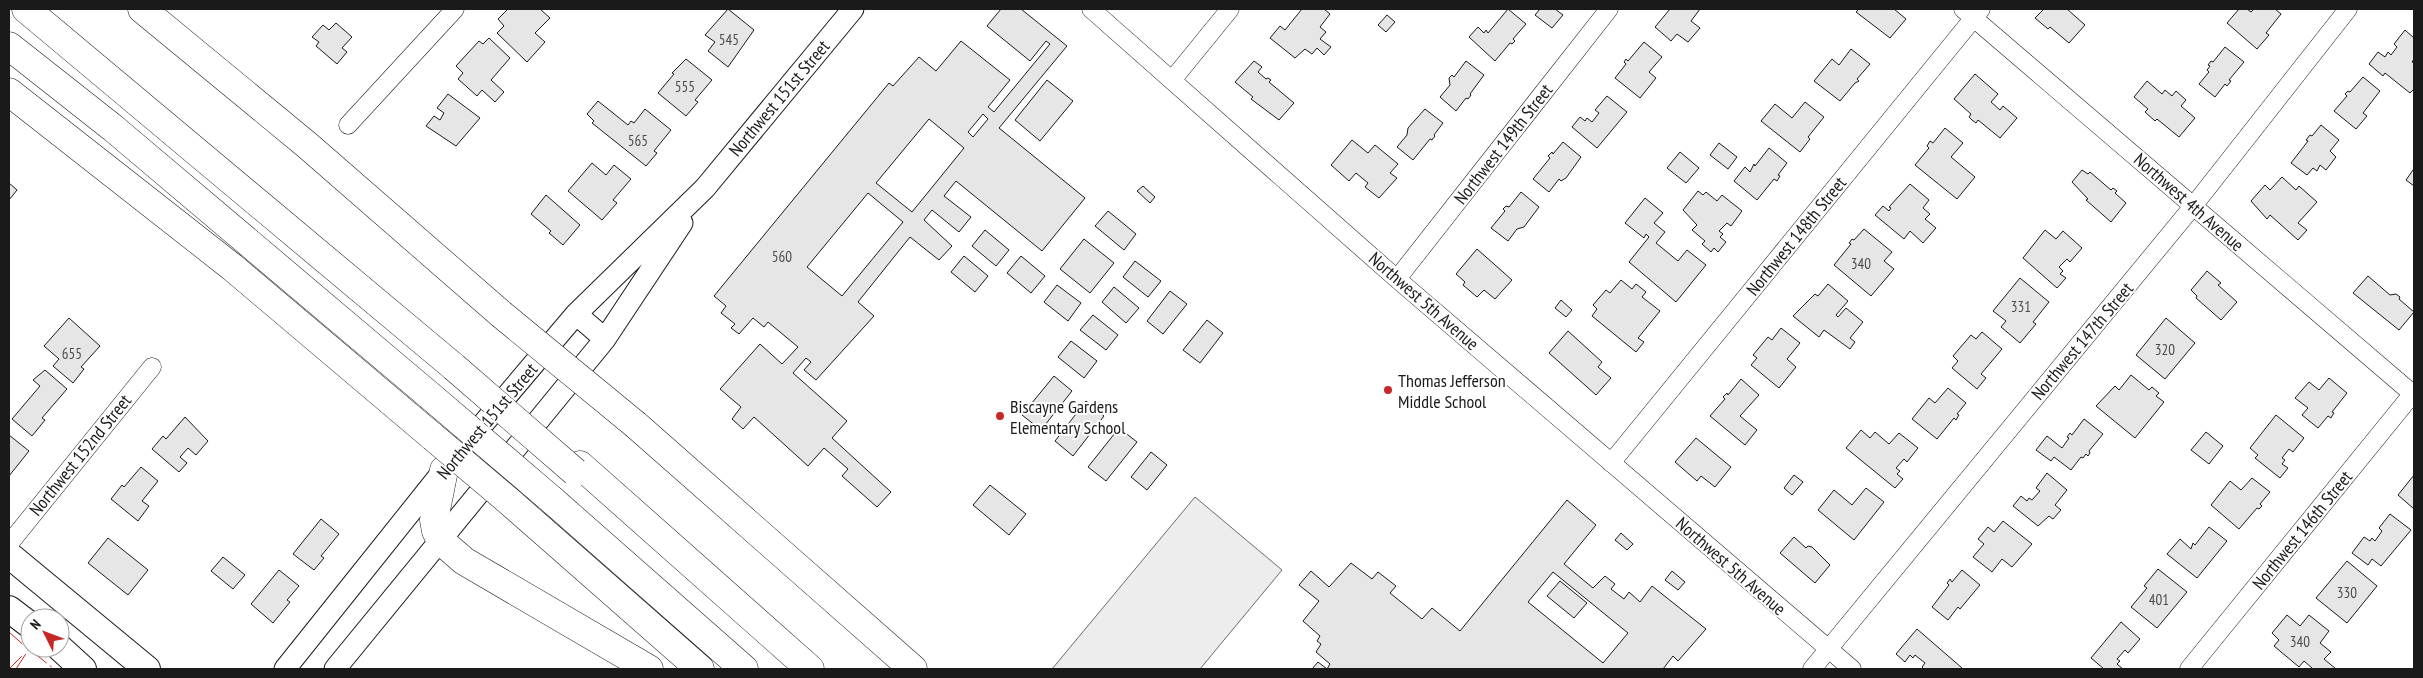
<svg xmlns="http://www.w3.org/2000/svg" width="2423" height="678" viewBox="0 0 2423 678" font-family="'PT Sans Narrow',sans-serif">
<rect width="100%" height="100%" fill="#fff"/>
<path fill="#ededed" stroke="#6a6a6a" d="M 1195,497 L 1282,570 L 1200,669 L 1052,669 Z"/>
<path fill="#e6e6e6" stroke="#1a1a1a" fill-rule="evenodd" d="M 508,9 L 540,9 L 550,18 L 535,33 L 545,42 L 527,62 L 497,33 L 504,26 L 498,19 Z
M 728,9 L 754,30 L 728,67 L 708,51 L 715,42 L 705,35 Z
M 1001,9 L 1021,9 L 1067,46 L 999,128 L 1085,198 L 1042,251 L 956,181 L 944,196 L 971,217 L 959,232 L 932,210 L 924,220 L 952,246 L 939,260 L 910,237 L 858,302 L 874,316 L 816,380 L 804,370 L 811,362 L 806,358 L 793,373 L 847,421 L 832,438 L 891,492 L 877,507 L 842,476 L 848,469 L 824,448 L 808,466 L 754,417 L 743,429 L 732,419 L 741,407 L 720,389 L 760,344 L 782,364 L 798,347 L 768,322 L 764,327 L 753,318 L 739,334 L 731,328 L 735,324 L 721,313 L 726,306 L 714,296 L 889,83 L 893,86 L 919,57 L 936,71 L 961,41 L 1010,80 L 988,107 L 994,112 L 1050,44 L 1046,41 L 1030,61 L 987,26 ZM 983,114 L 988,119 L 973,137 L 968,132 ZM 929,119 L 964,148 L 912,212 L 876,183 ZM 868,193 L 903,222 L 842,296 L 807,267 Z
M 1302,9 L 1324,9 L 1330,14 L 1320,27 L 1326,32 L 1320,39 L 1331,47 L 1324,55 L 1317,48 L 1312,54 L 1305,49 L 1295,58 L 1270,38 L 1280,26 L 1285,30 Z
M 1508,9 L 1526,24 L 1513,39 L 1515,41 L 1512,44 L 1510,43 L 1495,61 L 1469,37 L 1478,27 L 1484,33 L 1486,30 L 1488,33 Z
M 1540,9 L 1555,9 L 1563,15 L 1552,28 L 1535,15 Z
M 1670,9 L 1700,9 L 1691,21 L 1700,28 L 1688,42 L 1677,34 L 1671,41 L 1655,27 Z
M 1859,9 L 1894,9 L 1906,19 L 1890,38 L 1856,12 Z
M 2044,9 L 2067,9 L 2085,25 L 2069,43 L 2050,27 L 2048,29 L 2035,18 Z
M 2239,9 L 2247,9 L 2251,12 L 2254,9 L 2275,9 L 2281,14 L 2266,33 L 2269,35 L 2257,49 L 2227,23 Z
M 1387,15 L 1395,22 L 1386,32 L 1378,25 Z
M 336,23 L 352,37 L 342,48 L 347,52 L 337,64 L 316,46 L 319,42 L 312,37 L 323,25 L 329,30 Z
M 2405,30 L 2414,38 L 2414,59 L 2412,62 L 2414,63 L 2414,89 L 2410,93 L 2385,73 L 2383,76 L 2369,64 L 2378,52 L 2385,57 L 2388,52 L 2391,55 L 2397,47 L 2394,44 Z
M 489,38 L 510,58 L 491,80 L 504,92 L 495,102 L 482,90 L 477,96 L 458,79 L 463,73 L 456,66 L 479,41 L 483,44 Z
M 1644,42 L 1662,57 L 1649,72 L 1656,78 L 1640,98 L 1615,78 L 1626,64 L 1624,62 L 1626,59 L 1628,61 Z
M 2225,47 L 2244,62 L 2229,80 L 2231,81 L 2227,86 L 2225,84 L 2215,97 L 2199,84 L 2209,72 L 2207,70 L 2210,66 L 2208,65 L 2211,61 L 2213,62 Z
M 1851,49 L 1870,64 L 1857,79 L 1859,81 L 1855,83 L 1840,101 L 1814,81 L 1832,59 L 1839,65 Z
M 686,59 L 712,80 L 695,100 L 698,102 L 686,116 L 658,93 L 674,74 L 672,73 Z
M 1254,61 L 1262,67 L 1258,72 L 1266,79 L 1268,78 L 1271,80 L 1269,82 L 1294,103 L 1279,120 L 1251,99 L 1253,97 L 1235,82 Z
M 1466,61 L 1484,75 L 1470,94 L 1471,95 L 1468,99 L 1466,98 L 1456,111 L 1440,97 L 1450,85 L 1449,78 L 1452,75 L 1454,77 Z
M 1975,74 L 1998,94 L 1991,102 L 2000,110 L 2003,106 L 2017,118 L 2000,138 L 1978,120 L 1976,123 L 1972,120 L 1969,117 L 1971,114 L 1954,99 Z
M 2363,77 L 2380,91 L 2363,113 L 2367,116 L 2356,129 L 2334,111 L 2347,96 L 2345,94 L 2348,91 L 2350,92 Z
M 1047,80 L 1073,101 L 1040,141 L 1015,120 Z
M 2147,81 L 2162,94 L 2165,90 L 2172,96 L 2176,91 L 2186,100 L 2181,106 L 2195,118 L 2179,137 L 2157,119 L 2155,121 L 2145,112 L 2148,109 L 2134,97 Z
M 448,94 L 480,118 L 456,146 L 426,126 L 434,116 L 440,120 L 444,113 L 437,108 Z
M 1607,96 L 1627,112 L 1597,148 L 1572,127 L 1580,117 L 1585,121 L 1587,118 L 1592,122 L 1599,113 L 1595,110 Z
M 598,101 L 628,125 L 631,121 L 634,123 L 645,109 L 671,130 L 654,151 L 657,153 L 646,166 L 592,123 L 594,121 L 587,114 Z
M 1805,102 L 1824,117 L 1808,137 L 1810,139 L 1800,152 L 1761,121 L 1775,104 L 1792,118 Z
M 1425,109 L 1443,123 L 1434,135 L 1435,136 L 1432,140 L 1430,139 L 1413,160 L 1397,147 L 1407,135 L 1408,128 Z
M 2321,125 L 2339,140 L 2330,151 L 2336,157 L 2326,170 L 2320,165 L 2317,171 L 2313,168 L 2307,175 L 2291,163 L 2308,141 L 2306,140 L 2310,135 L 2312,136 Z
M 1945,128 L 1963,143 L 1951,157 L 1975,177 L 1957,199 L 1915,165 L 1929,148 L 1927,146 L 1930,141 L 1933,143 Z
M 1352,140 L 1368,153 L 1375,145 L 1398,164 L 1390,173 L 1397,178 L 1379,198 L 1365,187 L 1368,183 L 1356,173 L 1349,181 L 1331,165 Z
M 1563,142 L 1581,157 L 1566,178 L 1561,181 L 1559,179 L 1549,192 L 1533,179 L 1550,158 L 1548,156 L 1552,152 L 1553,154 Z
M 1719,143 L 1737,157 L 1728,169 L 1710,155 Z
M 1769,148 L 1787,163 L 1778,175 L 1780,176 L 1777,181 L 1774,179 L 1757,200 L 1734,181 L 1745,167 L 1750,172 L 1754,164 L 1755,166 Z
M 1680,152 L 1699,168 L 1686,183 L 1667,168 Z
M 592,163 L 606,175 L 614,165 L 631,179 L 613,200 L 617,203 L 602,220 L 568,191 Z
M 2082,170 L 2088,174 L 2090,172 L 2111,190 L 2113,188 L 2117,191 L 2115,193 L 2126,203 L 2111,222 L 2086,200 L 2088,199 L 2072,182 Z
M 2413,170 L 2414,171 L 2414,186 L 2406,180 Z
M 2282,177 L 2296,190 L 2299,186 L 2317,202 L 2298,223 L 2307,230 L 2298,240 L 2270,215 L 2267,219 L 2251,201 L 2265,185 L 2270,190 Z
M 9,183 L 17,190 L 9,200 Z
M 1910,184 L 1929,200 L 1923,208 L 1930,214 L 1925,219 L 1936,228 L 1923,243 L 1910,231 L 1904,239 L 1875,215 L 1883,206 L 1889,211 L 1891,208 L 1889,207 Z
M 1143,186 L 1155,197 L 1150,203 L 1137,191 Z
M 1698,191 L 1703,195 L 1706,192 L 1717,201 L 1722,195 L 1742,211 L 1731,226 L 1727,223 L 1719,231 L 1723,234 L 1720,237 L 1726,242 L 1718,252 L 1714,248 L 1711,252 L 1702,244 L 1705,241 L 1692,230 L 1697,225 L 1683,210 Z
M 1521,192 L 1539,207 L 1524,227 L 1517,229 L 1508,241 L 1491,228 L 1505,211 L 1503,209 L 1506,206 L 1509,207 Z
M 546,195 L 580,225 L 563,245 L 549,233 L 551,231 L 531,214 Z
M 1645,198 L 1663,213 L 1654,223 L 1665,232 L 1656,243 L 1678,261 L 1687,250 L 1706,265 L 1676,302 L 1629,262 L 1649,237 L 1646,234 L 1644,238 L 1625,223 Z
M 1108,211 L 1136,234 L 1124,250 L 1095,226 Z
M 1864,229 L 1892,252 L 1884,261 L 1894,269 L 1871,296 L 1834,265 L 1851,244 L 1849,243 L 1852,239 L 1854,240 Z
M 985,230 L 1009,250 L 996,266 L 972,246 Z
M 2045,230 L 2056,239 L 2063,231 L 2082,248 L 2070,262 L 2067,259 L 2059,267 L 2063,271 L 2060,274 L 2066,278 L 2057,288 L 2023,258 Z
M 1084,239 L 1114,263 L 1090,293 L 1060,269 Z
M 1477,249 L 1512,280 L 1495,299 L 1484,290 L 1477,297 L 1463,285 L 1465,282 L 1456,274 Z
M 964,256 L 988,276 L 975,292 L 951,272 Z
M 1021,256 L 1045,276 L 1031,293 L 1007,273 Z
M 1135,261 L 1161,281 L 1148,297 L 1123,277 Z
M 2207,271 L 2221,283 L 2218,285 L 2237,302 L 2221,320 L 2196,298 L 2197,296 L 2191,290 Z
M 2368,276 L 2390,295 L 2396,294 L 2400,297 L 2399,299 L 2414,312 L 2399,330 L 2353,293 Z
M 2020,278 L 2049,302 L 2033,322 L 2036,324 L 2020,343 L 2001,327 L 2006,321 L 1993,311 Z
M 1621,280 L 1632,289 L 1636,284 L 1646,292 L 1642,297 L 1660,311 L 1638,338 L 1644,342 L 1636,352 L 1592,316 L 1597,309 L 1593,305 L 1606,290 L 1610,293 Z
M 1828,284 L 1848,301 L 1836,315 L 1838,317 L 1846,308 L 1863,322 L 1850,338 L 1855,342 L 1850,349 L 1824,330 L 1819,337 L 1793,316 L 1815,294 L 1818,296 Z
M 1057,285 L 1081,303 L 1068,321 L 1044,302 Z
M 1114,287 L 1139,308 L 1126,323 L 1102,302 Z
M 1170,291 L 1187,304 L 1163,334 L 1147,321 Z
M 1561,300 L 1572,310 L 1566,317 L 1555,308 Z
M 1093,315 L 1118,335 L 1106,350 L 1080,330 Z
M 69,318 L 100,346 L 81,367 L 84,369 L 73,383 L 53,366 L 59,359 L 44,346 Z
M 2166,318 L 2195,343 L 2165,379 L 2136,355 Z
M 1207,320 L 1223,333 L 1200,363 L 1183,350 Z
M 1781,328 L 1800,343 L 1787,359 L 1796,367 L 1779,388 L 1751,365 L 1757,358 L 1753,355 L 1768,337 L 1772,340 Z
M 1568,331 L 1602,362 L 1598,367 L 1611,378 L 1596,395 L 1549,353 Z
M 1982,332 L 2002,349 L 1981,374 L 1986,378 L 1977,389 L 1952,368 L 1958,361 L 1953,356 L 1971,335 L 1976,339 Z
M 1071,341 L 1097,361 L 1084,378 L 1058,357 Z
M 45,370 L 67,389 L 42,418 L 45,420 L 32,436 L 12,419 L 40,386 L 33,380 Z
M 2131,375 L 2149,390 L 2152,387 L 2159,393 L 2156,396 L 2164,402 L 2135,438 L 2096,406 L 2115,386 L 2119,390 Z
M 1054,376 L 1072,391 L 1041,430 L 1022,415 Z
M 2329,378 L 2347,393 L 2332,412 L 2334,413 L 2332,416 L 2331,418 L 2328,416 L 2318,428 L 2302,415 L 2308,408 L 2295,398 L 2309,382 L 2319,390 Z
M 1741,379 L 1759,395 L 1740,416 L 1757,430 L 1745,445 L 1710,416 L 1725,399 L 1723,397 L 1727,393 L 1728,395 Z
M 1948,388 L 1966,403 L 1957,414 L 1959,415 L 1956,420 L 1954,418 L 1937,439 L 1912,419 L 1929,398 L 1935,403 Z
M 1086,401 L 1104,416 L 1073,456 L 1055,441 Z
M 2276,415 L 2304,438 L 2293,452 L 2289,449 L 2282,458 L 2285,460 L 2282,464 L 2288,468 L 2280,478 L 2255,458 L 2258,455 L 2250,448 Z
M 185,417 L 208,441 L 196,455 L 188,448 L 180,457 L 187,463 L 179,472 L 152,449 L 163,436 L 166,439 Z
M 2084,419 L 2103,434 L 2089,451 L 2090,453 L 2088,456 L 2086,454 L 2083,458 L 2081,457 L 2071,470 L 2054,457 L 2051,461 L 2036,450 L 2047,436 L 2062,448 L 2069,438 L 2067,437 L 2070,433 L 2072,435 Z
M 1119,428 L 1137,442 L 1106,481 L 1088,467 Z
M 1861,430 L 1870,438 L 1875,432 L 1889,444 L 1899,433 L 1918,448 L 1907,462 L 1904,459 L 1896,468 L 1900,471 L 1897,474 L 1903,479 L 1895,488 L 1846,448 Z
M 2206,432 L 2223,446 L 2209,464 L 2191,450 Z
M 9,435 L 29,451 L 9,476 Z
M 1696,438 L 1731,467 L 1715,487 L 1701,476 L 1697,481 L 1675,462 Z
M 1151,452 L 1167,465 L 1147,490 L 1131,477 Z
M 141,467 L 158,481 L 142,501 L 149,506 L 138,521 L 111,499 L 122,485 L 124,487 Z
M 2047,473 L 2067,490 L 2055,505 L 2061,510 L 2053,519 L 2049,516 L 2038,526 L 2013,506 L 2021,496 L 2027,501 L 2029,498 L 2032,500 L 2040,491 L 2036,488 Z
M 1794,475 L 1803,482 L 1792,495 L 1784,488 Z
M 2414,475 L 2414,509 L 2398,495 Z
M 2252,478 L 2270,492 L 2260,504 L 2262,506 L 2259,509 L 2257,508 L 2239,529 L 2211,505 L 2230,481 L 2241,490 Z
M 990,485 L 1026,514 L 1009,535 L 973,505 Z
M 1866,488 L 1884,502 L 1854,540 L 1818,510 L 1834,490 L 1852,505 Z
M 1567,500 L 1596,525 L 1564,564 L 1593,588 L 1605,576 L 1615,584 L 1611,589 L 1624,599 L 1629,592 L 1640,602 L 1652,586 L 1706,629 L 1678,661 L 1673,656 L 1663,669 L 1312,669 L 1318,662 L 1327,669 L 1330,664 L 1316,652 L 1321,644 L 1317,641 L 1320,636 L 1303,621 L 1319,601 L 1299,585 L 1311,571 L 1329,587 L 1351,563 L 1372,579 L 1378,572 L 1396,586 L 1390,593 L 1422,619 L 1432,608 L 1460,631 ZM 1553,572 L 1628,633 L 1603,663 L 1528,602 Z
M 2390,514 L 2411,530 L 2381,566 L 2372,559 L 2368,565 L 2352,553 L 2364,537 L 2370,541 L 2372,538 L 2375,541 L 2382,531 L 2379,528 Z
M 321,519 L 339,534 L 321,556 L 324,558 L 314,570 L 293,554 Z
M 2003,521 L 2032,544 L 2012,567 L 2002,559 L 1992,572 L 1973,557 L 1984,544 L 1978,539 L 1988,527 L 1994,532 Z
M 2209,527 L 2227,541 L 2197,578 L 2167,554 L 2180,539 L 2191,549 L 2193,543 L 2195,545 Z
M 1621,533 L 1633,544 L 1627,550 L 1615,540 Z
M 1794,537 L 1806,548 L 1808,546 L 1812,547 L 1830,565 L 1815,583 L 1780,553 Z
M 108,538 L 148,570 L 128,595 L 88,563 Z
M 223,557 L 245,575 L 233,589 L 211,571 Z
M 2347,561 L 2377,586 L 2347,623 L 2316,598 Z
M 2158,569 L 2187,592 L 2157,628 L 2131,607 L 2147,588 L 2144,586 Z
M 279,570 L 299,586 L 287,600 L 290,602 L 273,623 L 251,604 Z
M 1962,570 L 1980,585 L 1960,609 L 1958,607 L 1948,620 L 1932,607 L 1949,585 L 1947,583 L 1950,579 L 1952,582 Z
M 1672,571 L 1685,582 L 1678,590 L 1665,580 Z
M 1560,581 L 1587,603 L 1574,618 L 1547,596 Z
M 2287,615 L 2300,626 L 2309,615 L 2329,631 L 2320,643 L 2331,652 L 2324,659 L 2336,669 L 2310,669 L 2312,668 L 2304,661 L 2299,667 L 2274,646 L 2279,640 L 2272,633 Z
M 2121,622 L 2140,639 L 2128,653 L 2125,650 L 2117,659 L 2120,661 L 2117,664 L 2123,669 L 2104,669 L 2091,658 Z
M 1917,629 L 1962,668 L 1961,669 L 1924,669 L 1922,667 L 1925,663 L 1915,655 L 1913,658 L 1910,655 L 1905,662 L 1896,654 Z"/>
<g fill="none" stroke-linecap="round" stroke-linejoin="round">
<defs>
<path id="minor" d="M 1091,9 L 1397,279 L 1852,669
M 1963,9 L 2414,395
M 1173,79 L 1230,9
M 348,125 L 455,9
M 1397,279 L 1609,9
M 1611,463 L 1981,9
M 9,544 L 152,367
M 1812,669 L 2194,205 L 2348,9
M 2189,669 L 2414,392"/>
<path id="tertiary" d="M 576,314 L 605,339
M 285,669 L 444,470 L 576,314 L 705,188 L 853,9
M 335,669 L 605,339 L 682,223"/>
<path id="primary" d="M 9,555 L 147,669
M 9,609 L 30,625
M 60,648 L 83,669"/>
<path id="motorway" d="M 26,9 L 454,367
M 142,9 L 307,145 L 501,314
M 9,46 L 113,128 L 429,395
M 9,92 L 232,267 L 433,437
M 636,425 L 913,669
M 580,465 L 810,669
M 444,470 L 434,520 L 436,531 L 441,541 L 464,561 L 649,669
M 552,500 L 744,669
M 511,503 L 700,669"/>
</defs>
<use href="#minor" stroke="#1a1a1a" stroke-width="19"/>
<use href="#tertiary" stroke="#1a1a1a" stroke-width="23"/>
<use href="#primary" stroke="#1a1a1a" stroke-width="28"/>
<use href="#motorway" stroke="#1a1a1a" stroke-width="29"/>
<use href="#minor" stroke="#fff" stroke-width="18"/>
<use href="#tertiary" stroke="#fff" stroke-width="21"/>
<use href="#primary" stroke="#fff" stroke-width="26"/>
<use href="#motorway" stroke="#fff" stroke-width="28"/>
<defs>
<path id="motorway-bridge" d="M 501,314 L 636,425
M 454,367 L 575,472
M 429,395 L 552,500
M 433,437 L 511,503"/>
</defs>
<use href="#motorway-bridge" stroke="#1a1a1a" stroke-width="29" stroke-linecap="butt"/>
<use href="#motorway-bridge" stroke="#fff" stroke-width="28"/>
<path stroke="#c62828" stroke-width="1" stroke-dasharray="18 4 2.5 4" stroke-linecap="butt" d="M 9,632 L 28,649
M 9,669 L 23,655
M 16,669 L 29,649 L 54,669"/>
</g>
<g fill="#c62828" stroke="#fff" stroke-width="2">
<circle cx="1388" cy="390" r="5"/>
<circle cx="1000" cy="416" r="5"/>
</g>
<g text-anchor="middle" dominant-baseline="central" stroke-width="4" stroke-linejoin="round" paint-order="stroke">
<g font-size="15" fill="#4d4d4d">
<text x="729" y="39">545</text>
<text x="685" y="86">555</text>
<text x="638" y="140">565</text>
<text x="782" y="256">560</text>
<text x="1861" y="263">340</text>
<text x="2021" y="306">331</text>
<text x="2165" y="349">320</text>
<text x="72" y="353">655</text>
<text x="2347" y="592">330</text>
<text x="2159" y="599">401</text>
<text x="2300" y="641">340</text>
</g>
<g font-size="18" fill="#1a1a1a" stroke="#fff">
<text transform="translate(779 98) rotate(-50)">Northwest 151st Street</text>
<text transform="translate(1503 144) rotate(-52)">Northwest 149th Street</text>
<text transform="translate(2189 202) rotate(41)">Northwest 4th Avenue</text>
<text transform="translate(1796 236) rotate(-51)">Northwest 148th Street</text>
<text transform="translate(1424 301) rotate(41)">Northwest 5th Avenue</text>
<text transform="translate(2082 341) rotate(-50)">Northwest 147th Street</text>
<text transform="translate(487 421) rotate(-50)">Northwest 151st Street</text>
<text transform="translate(80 455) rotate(-51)">Northwest 152nd Street</text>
<text transform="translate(2302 530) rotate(-51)">Northwest 146th Street</text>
<text transform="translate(1731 566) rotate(41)">Northwest 5th Avenue</text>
</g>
<g font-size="18" fill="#1a1a1a" stroke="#fff" text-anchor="start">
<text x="1398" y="380">Thomas Jefferson<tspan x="1398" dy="21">Middle School</tspan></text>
<text x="1010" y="406">Biscayne Gardens<tspan x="1010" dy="21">Elementary School</tspan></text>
</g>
</g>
<rect width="2423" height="678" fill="none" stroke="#1a1a1a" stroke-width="20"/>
<g transform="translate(45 633) rotate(312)"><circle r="24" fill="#ffffff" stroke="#a3a3a3"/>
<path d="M0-4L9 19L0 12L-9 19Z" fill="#c62828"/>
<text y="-8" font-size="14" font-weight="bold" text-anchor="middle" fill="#1a1a1a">N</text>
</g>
</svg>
